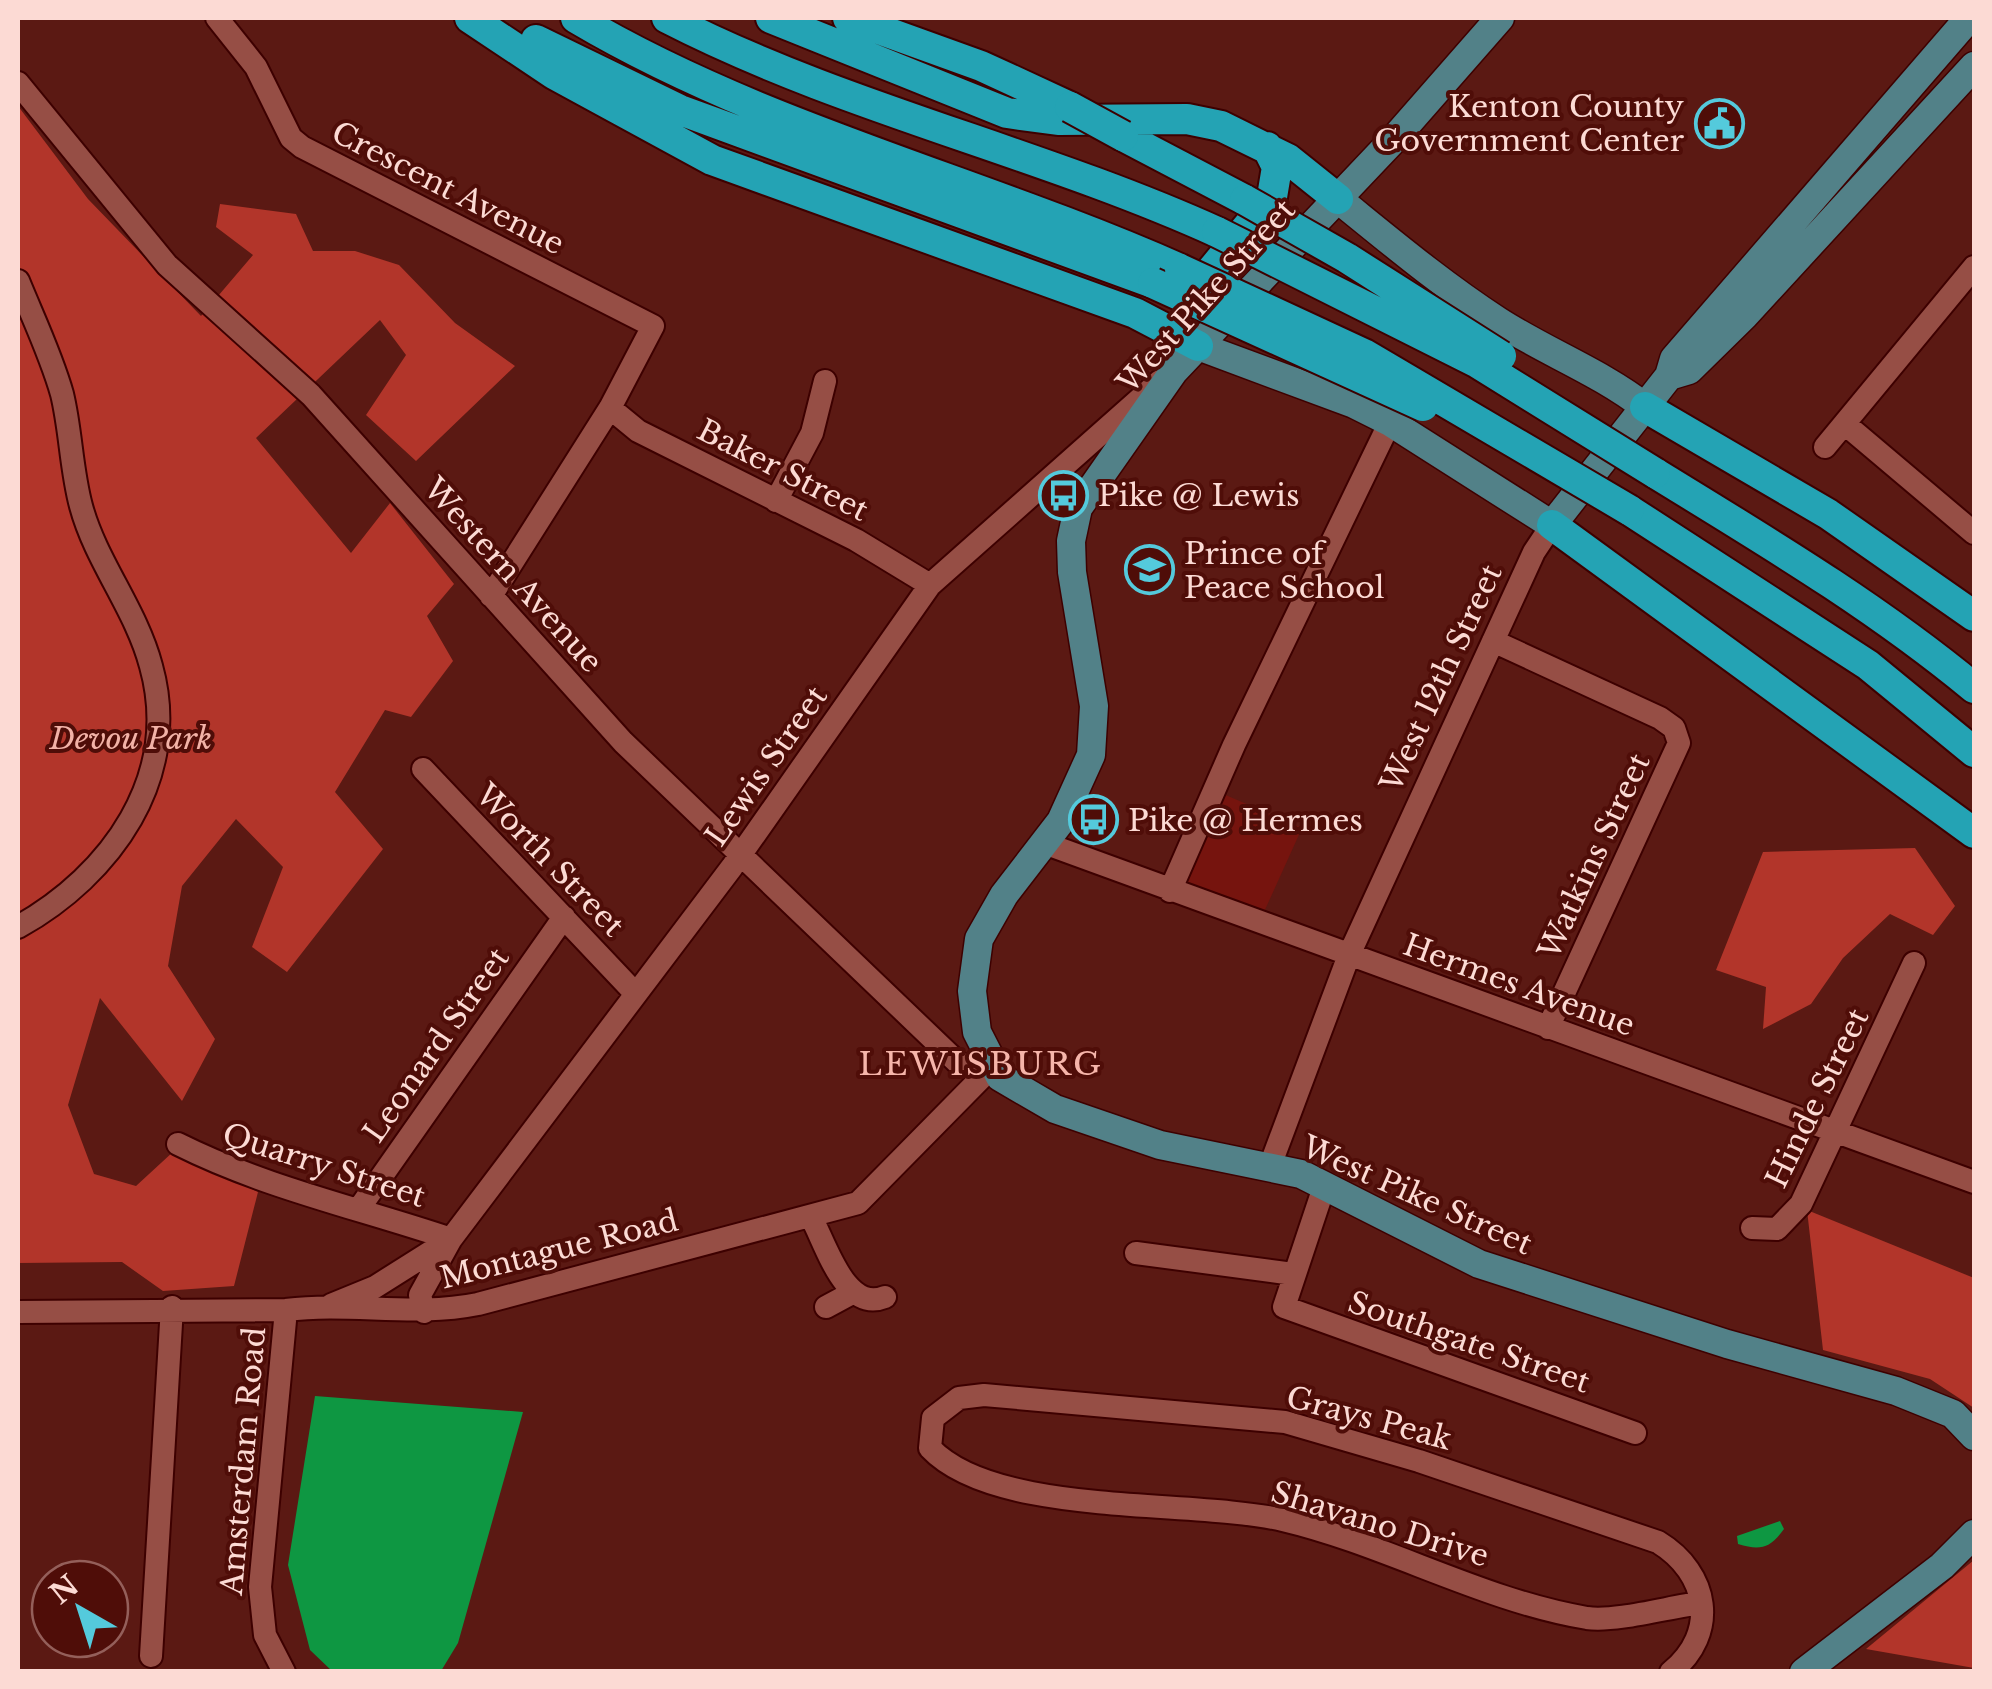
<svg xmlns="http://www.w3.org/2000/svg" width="1992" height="1689" viewBox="0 0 1992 1689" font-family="'Libre Baskerville',serif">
<rect width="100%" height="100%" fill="#5b1913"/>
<path fill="#76140e" d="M 1214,790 L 1302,828 L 1259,923 L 1170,891 Z"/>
<path fill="#b2352a" d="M 18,106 L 88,199 L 201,316 L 253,255 L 216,227 L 220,204 L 296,214 L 313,251 L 355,251 L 399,265 L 455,323 L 515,366 L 416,461 L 366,415 L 406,355 L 380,320 L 256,438 L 351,553 L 390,503 L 454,584 L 427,616 L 453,661 L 411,717 L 385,710 L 335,792 L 383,849 L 287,972 L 252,947 L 283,867 L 236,819 L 182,886 L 168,966 L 215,1039 L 182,1101 L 100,998 L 68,1105 L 94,1174 L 136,1186 L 174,1151 L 258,1192 L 234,1286 L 163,1291 L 122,1262 L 18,1263 Z
M 1915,848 L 1955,906 L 1933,935 L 1890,914 L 1843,958 L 1811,1004 L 1763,1029 L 1766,987 L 1716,970 L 1763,852 Z
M 1807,1210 L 1974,1278 L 1974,1408 L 1930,1379 L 1823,1350 Z
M 1974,1560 L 1974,1668 L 1866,1649 Z"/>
<path fill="#0e9742" d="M 315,1396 L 523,1412 L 458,1643 L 441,1671 L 332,1671 L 310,1650 L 288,1565 Z
M 1780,1521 L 1784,1529 C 1770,1548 1761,1551 1738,1544 L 1737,1536 Z"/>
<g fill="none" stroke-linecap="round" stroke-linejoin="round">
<defs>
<path id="minor" d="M 217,18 L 256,67 L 291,138 L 302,147 L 653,326 L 610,408 L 491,596
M 18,83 L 167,265 L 311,395 L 623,742 L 957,1062 L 974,1069 L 993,1066
M 18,281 C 33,318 51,355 62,394 C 71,431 71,469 81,506 C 96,562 136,609 151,666 C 182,777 111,875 18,927
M 610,408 L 638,431 L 856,540 L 930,585
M 1845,424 L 1974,533
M 1825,447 L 1974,267
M 776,501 L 812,433 L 825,381
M 1493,641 L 1660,718 L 1674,728 L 1679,743 L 1548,1028
M 423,769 L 634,992
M 1044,843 L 1974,1182
M 1170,891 L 1234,745 L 1390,422
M 178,1144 C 266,1188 359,1208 451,1239 L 420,1295 L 424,1312
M 1270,1166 L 1349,955 L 1534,552 L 1552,525
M 1325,1184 L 1284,1307 L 1635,1433
M 358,1210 L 564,917
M 811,1217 C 826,1244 845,1313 885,1297
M 1752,1228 L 1777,1229 L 1801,1204 L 1914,963
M 1136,1253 L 1293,1274
M 331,1305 L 375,1287 L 451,1239 L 732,867 L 930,585 L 1160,381
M 826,1307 L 852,1293
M 18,1312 L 286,1310 C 351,1302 414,1317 478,1304 L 858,1203 L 993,1066
M 151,1656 L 172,1307
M 284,1672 L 265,1635 L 260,1587 L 286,1310
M 1671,1672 C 1719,1633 1709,1573 1658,1542 L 1419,1461 L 1285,1422 L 984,1395 L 959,1398 L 933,1418 L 930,1448 C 995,1517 1191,1499 1283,1520 C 1385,1544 1484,1601 1587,1618 C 1616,1622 1669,1607 1700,1603"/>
<path id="major" d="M 1500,18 L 1394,139 L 1174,371 L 1078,508 L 1071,541 L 1072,572 L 1094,706 L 1091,755 L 1061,821 L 1004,895 L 979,939 L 972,991 L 977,1032 L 1000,1077 L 1055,1109 L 1160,1145 L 1301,1174 L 1479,1264 L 1727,1344 L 1896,1391 L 1953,1414 L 1974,1436
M 1338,199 C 1390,241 1441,284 1498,321 C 1546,352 1600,372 1645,407
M 1198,346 L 1354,404 L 1390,422 L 1552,525 L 1669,376 L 1674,359 L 1969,18
M 1669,376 L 1689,370 L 1744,316 L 1974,66
M 1804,1672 L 1942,1566 L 1974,1534"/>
<path id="highway" d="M 470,18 L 554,74 L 712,160 L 1135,313 L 1198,346
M 576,18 C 763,129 982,181 1180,269
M 667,18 C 842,108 1038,151 1217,232
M 771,18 L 1007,113 L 1058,120 L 1187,119 L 1221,126 L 1288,159 L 1338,199
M 848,18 L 981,66 L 1070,107
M 536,40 L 680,110 L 1153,283
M 1123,136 L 1245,200
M 1187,300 L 1272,197 L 1277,167 L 1267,147
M 1645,407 L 1828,514 L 1974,616
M 1655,473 C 1764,540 1875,606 1974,688
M 1629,510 L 1868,665 L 1974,752
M 1552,525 L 1974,833"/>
</defs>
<use href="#minor" stroke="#3d0000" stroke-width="26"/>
<use href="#major" stroke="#3d0000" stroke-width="31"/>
<use href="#highway" stroke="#3d0000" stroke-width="34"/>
<use href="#minor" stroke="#964e45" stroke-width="22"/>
<use href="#major" stroke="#528188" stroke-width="28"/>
<use href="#highway" stroke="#24a3b4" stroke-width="30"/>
<defs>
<path id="highway-bridge" d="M 1070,107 L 1123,136
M 1245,200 L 1347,258 L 1501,356
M 1217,232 L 1476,362 L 1655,473
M 1180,269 L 1364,354 L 1629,510
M 1153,283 L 1423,406"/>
</defs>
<use href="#highway-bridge" stroke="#3d0000" stroke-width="34" stroke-linecap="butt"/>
<use href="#highway-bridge" stroke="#24a3b4" stroke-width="30"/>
</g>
<defs>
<symbol id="civic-ring" viewBox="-11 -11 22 22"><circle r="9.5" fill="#4f0d08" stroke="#54cadc" stroke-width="1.5"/><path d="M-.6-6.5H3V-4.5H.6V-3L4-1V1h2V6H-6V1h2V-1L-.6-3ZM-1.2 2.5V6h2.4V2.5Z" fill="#54cadc"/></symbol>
<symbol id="bus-ring" viewBox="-11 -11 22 22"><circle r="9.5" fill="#4f0d08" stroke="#54cadc" stroke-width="1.5"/><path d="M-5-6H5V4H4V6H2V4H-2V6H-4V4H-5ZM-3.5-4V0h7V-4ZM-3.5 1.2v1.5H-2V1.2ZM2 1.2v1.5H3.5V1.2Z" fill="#54cadc"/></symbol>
<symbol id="school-ring" viewBox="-11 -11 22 22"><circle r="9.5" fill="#4f0d08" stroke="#54cadc" stroke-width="1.5"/><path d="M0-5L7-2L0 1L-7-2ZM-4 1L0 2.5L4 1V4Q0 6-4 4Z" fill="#54cadc"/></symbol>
</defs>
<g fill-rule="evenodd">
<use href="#civic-ring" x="1692" y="96" width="55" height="55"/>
<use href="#bus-ring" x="1036" y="468" width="55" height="55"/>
<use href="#school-ring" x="1122" y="542" width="55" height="55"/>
<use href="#bus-ring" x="1066" y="792" width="55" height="55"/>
</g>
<g text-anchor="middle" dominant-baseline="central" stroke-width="8" stroke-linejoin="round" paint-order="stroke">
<g font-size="30" fill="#fcdad4" stroke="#4f0d08" text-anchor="start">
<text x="1684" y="106" text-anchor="end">Kenton County<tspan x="1684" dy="34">Government Center</tspan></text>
<text x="1098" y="495">Pike @ Lewis</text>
<text x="1184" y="553">Prince of<tspan x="1184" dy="34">Peace School</tspan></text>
<text x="1128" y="820">Pike @ Hermes</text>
</g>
<g font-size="30" fill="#fcdad4" stroke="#4f0d08">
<text transform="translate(448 188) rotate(27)">Crescent Avenue</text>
<text transform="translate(1206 296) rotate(-48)">West Pike Street</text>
<text transform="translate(783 470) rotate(27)">Baker Street</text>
<text transform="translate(513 575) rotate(48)">Western Avenue</text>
<text transform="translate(1441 678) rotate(-65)">West 12th Street</text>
<text transform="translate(766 766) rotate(-55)">Lewis Street</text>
<text transform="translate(1594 856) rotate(-65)">Watkins Street</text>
<text transform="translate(550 860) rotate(46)">Worth Street</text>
<text transform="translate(1519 985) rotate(20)">Hermes Avenue</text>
<text transform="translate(436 1045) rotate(-55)">Leonard Street</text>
<text transform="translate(1817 1098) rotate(-64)">Hinde Street</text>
<text transform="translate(324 1165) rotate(18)">Quarry Street</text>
<text transform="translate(1417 1195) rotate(24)">West Pike Street</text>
<text transform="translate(559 1249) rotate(-14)">Montague Road</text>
<text transform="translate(1469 1342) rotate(19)">Southgate Street</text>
<text transform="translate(1369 1418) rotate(15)">Grays Peak</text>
<text transform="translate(243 1461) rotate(-85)">Amsterdam Road</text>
<text transform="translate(1380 1524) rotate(17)">Shavano Drive</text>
</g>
<g font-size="30" font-style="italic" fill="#f2b2a7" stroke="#4f0d08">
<text x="131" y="738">Devou Park</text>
</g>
<g font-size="32" letter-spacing="2.5" fill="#f6b5aa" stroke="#4f0d08">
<text x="981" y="1064">LEWISBURG</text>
</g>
</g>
<rect width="1992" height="1689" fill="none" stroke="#fcdad4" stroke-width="40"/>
<g transform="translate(80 1609) rotate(321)"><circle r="48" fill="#4f0d08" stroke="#945f5a" stroke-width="2.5"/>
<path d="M0-8L18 38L0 25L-18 38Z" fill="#54cadc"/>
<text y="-15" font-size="28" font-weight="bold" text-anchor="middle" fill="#fcdad4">N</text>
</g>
</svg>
